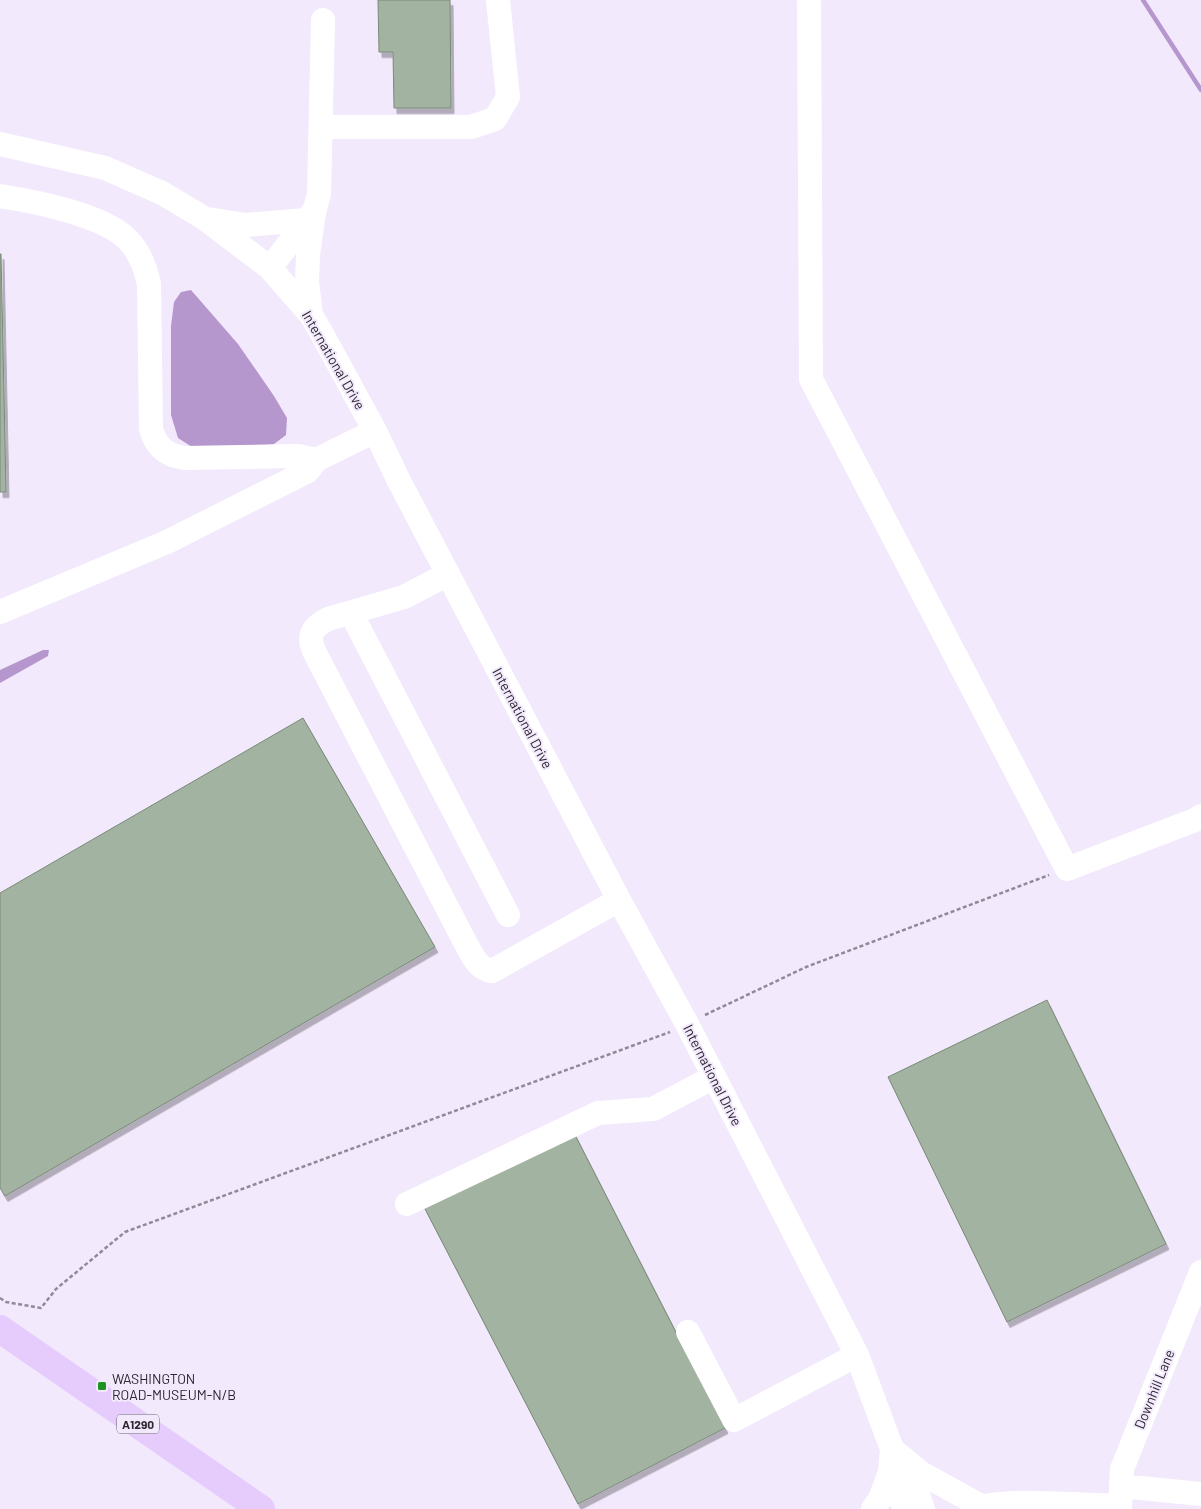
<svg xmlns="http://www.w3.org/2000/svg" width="1201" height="1509" viewBox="0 0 1201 1509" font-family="Barlow,sans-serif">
<defs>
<filter id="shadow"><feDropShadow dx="3" dy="5.5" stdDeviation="0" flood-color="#0004"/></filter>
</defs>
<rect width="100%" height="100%" fill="#f3e9fc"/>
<path fill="#b597ce" d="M 191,290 L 238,344 L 274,396 L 287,418 L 286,435 L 274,444 L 245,448 L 192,447 L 178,438 L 171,415 L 171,326 L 174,302 L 181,292 Z
M 43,650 L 49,650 L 48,656 L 0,683 L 0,670 Z"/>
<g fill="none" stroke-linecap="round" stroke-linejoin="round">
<path stroke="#b597ce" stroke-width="4.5" d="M 1143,0 L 1201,90"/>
</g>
<path fill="#a2b4a1" stroke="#798a78" filter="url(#shadow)" d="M 378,0 L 450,0 L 451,108 L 394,108 L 393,52 L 379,52 Z
M 0,254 L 1,254 L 6,492 L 0,492 Z
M 303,718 L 435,947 L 5,1196 L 0,1188 L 0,893 Z
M 1047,1000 L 1166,1244 L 1007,1322 L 888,1077 Z
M 574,1133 L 725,1428 L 578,1504 L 424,1207 Z"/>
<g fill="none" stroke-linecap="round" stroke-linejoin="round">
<path stroke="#918997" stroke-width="2.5" stroke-dasharray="4 2.5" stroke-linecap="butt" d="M 705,1015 L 806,967 L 1049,875
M 0,1298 L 6,1302 L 41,1308 L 56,1289 L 125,1232 L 670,1032"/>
<path stroke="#fff" stroke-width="24" d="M 809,0 L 811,379 L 1067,869 L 1195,820 L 1201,816
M 321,127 L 471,127 L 495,119 L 508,97 L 498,0
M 0,144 L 105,168 L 162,193 L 204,218 L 270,268 L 311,315 L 321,332 L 375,431 L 399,481 L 619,900 L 687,1024 L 857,1355 L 892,1449 L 890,1472 L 880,1499 L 873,1509
M 0,196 C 34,201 103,215 127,239 C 140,252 145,267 149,284 L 151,429 C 156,447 166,455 184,458 L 298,456 L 316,460
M 208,219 L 245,225 L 307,220
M 270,268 L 307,220 L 315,209 L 319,194 L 323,20
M 311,315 L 307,282 L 308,255 L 314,213
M 448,574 L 404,597 L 328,619 C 313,627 307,634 314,651 L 465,942 C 472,954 477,969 492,971 L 619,900
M 0,612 L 167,542 L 308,471 L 316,460 L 375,431
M 351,613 L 508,915
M 407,1204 L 598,1113 L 653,1109 L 714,1077
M 688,1332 L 734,1420 L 857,1355
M 892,1449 L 921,1473 L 981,1506
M 907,1463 L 923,1509
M 890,1472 L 905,1509
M 1121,1486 L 1201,1494
M 977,1509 C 993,1498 1094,1505 1119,1506
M 1120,1509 L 1122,1469 L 1201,1272"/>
<path stroke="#e6cbfd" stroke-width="28" d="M 0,1329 L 261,1509"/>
</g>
<rect fill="#1d9422" stroke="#f3e9fc" stroke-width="2" x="97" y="1381" width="10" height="10" rx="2.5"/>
<g text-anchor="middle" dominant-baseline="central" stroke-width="4" stroke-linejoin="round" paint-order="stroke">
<rect fill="#f3e9fc" stroke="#67606c" stroke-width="1" x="117" y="1414.5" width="42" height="19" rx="4"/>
<g font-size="12" font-weight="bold" fill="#2b262f">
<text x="138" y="1424">A1290</text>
</g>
<g font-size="14" fill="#2b262f" stroke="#f3e9fc">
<text transform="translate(334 360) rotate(60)">International Drive</text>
<text transform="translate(523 718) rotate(62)">International Drive</text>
<text transform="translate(713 1075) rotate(63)">International Drive</text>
<text transform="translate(1154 1389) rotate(-68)">Downhill Lane</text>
</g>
<g font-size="14" fill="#2b262f" stroke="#f3e9fc" text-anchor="start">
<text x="112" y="1378">WASHINGTON<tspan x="112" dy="16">ROAD-MUSEUM-N/B</tspan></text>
</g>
</g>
</svg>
